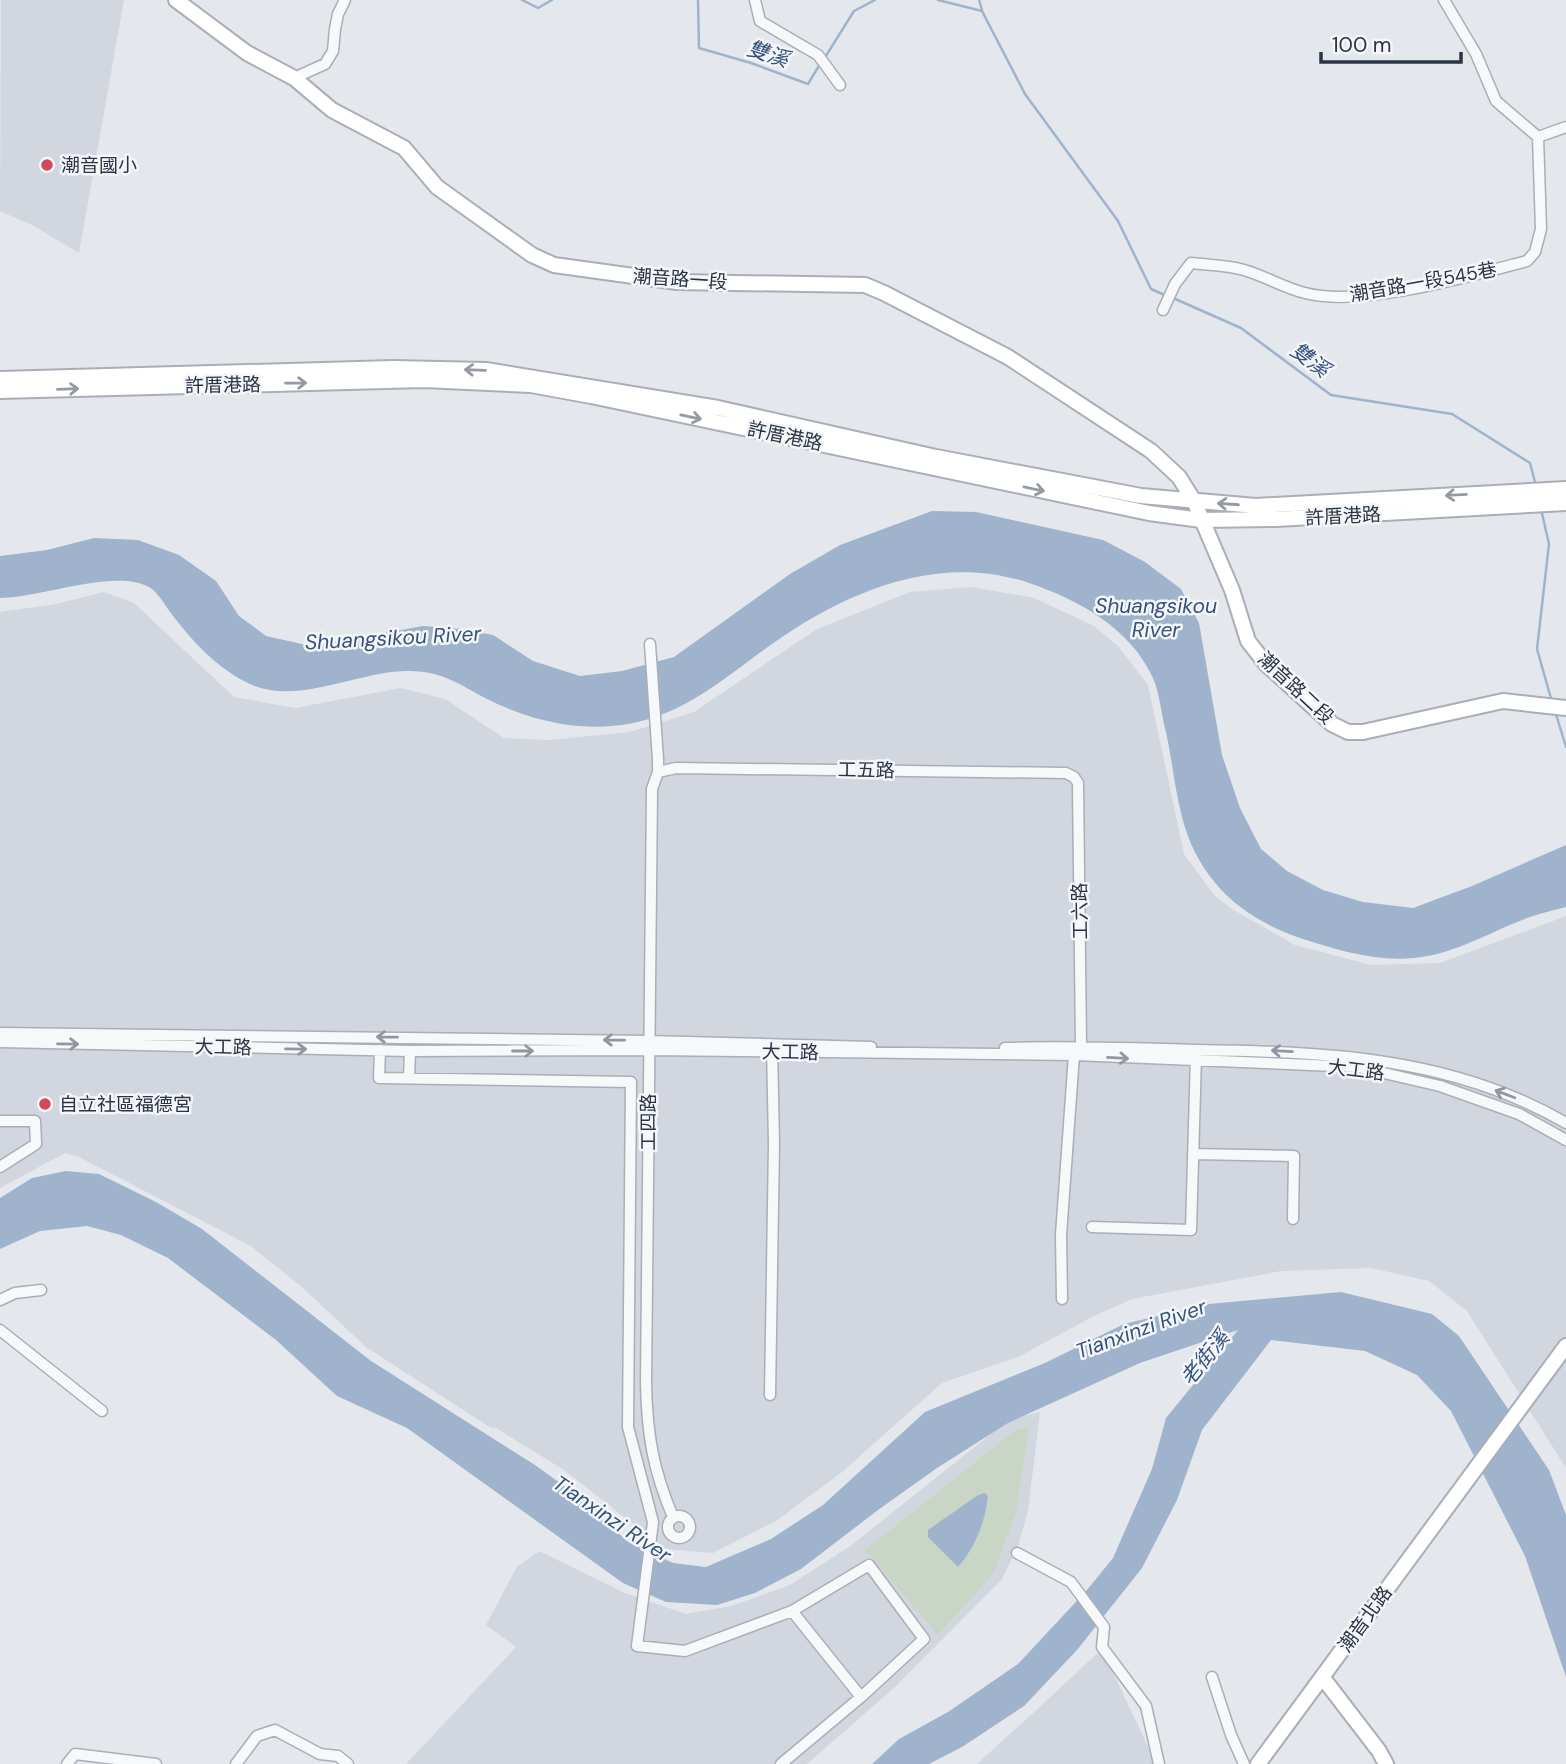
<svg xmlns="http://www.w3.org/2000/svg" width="1566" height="1764" viewBox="0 0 1566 1764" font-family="'DM Sans','Noto Sans TC',sans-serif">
<rect width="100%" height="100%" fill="#e4e7ec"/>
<path fill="#d2d6de" d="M 1,0 L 124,0 L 79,253 L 32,225 L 0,211 Z
M 972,587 L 1034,598 L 1094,626 L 1118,646 L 1148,685 L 1184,854 L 1214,895 L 1232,909 L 1295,945 L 1371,965 L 1440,963 L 1566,916 L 1566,1468 L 1467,1311 L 1429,1281 L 1371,1268 L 1281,1271 L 1132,1299 L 1092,1317 L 1020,1356 L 942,1383 L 842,1472 L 776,1521 L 713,1553 L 665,1549 L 564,1470 L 496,1428 L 491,1428 L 366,1347 L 302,1287 L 251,1246 L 79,1157 L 65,1153 L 0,1188 L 0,612 L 56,604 L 104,592 L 134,603 L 234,697 L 295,708 L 401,688 L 445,699 L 504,738 L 549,740 L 630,732 L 694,712 L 817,629 L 910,592 Z
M 1040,1412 L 1028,1511 L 1018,1546 L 1002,1579 L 895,1687 L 807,1764 L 406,1764 L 516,1647 L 486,1625 L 517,1567 L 539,1551 L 625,1593 L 686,1614 L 731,1606 L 790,1585 L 849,1547 L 1010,1419 Z
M 1102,1649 L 1156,1764 L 977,1764 L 1030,1716 Z"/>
<path fill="#c9d6c5" d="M 1029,1427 L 1016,1512 L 993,1574 L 938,1635 L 865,1550 L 1014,1431 Z"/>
<path fill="#9fb4cc" d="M 932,511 L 976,512 L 1103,540 L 1145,562 L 1181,589 L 1199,623 L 1222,755 L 1240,808 L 1261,849 L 1287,871 L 1323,890 L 1363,902 L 1413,908 L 1472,886 L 1566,845 L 1566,907 C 1554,910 1541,913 1530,917 C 1491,931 1456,954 1414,958 C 1377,962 1337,950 1303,939 C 1242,919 1198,880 1182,817 C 1174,787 1172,755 1164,724 C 1161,710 1159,692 1153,678 C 1130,628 1079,600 1029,583 C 938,552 845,592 772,644 C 728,675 688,712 633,723 C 582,733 533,722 487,699 C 458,684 443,671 408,671 C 357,671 298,706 250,684 C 218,669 194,643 173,616 C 166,607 158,592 149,587 C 115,568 40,598 0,598 L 0,556 L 47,550 L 94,538 L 138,540 L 179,555 L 216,581 L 239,616 L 266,636 L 311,646 L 423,626 L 462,629 L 493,635 L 533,661 L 580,676 L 622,671 L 674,657 L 790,574 L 840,545 Z
M 66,1171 L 99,1174 L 156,1202 L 202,1229 L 371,1361 L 535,1465 L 578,1496 L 628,1542 L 673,1563 L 706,1567 L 771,1539 L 823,1505 L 925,1412 L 1045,1363 L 1124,1324 L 1209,1304 L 1341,1292 L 1432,1314 L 1459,1336 L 1549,1470 L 1566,1515 L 1566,1677 L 1525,1556 L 1451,1411 L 1417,1375 L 1365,1351 L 1271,1340 L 1202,1430 L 1177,1500 L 1142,1568 L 1077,1650 L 1024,1706 L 962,1747 L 929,1764 L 872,1764 L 899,1739 L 948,1712 L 1018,1664 L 1087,1590 L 1113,1558 L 1152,1469 L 1166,1418 L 1238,1330 L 1140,1363 L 1008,1423 L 937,1468 L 878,1510 L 801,1569 L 755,1593 L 717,1605 L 666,1602 L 623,1583 L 407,1428 L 337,1396 L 276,1340 L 168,1258 L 121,1235 L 87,1226 L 40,1231 L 0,1249 L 0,1198 L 32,1178 Z
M 985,1493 L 988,1496 C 985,1522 975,1548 958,1567 L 928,1537 L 928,1530 L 978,1495 Z"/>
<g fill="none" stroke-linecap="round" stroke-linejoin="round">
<path stroke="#9fb4cc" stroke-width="2.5" d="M 522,0 L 538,8 L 552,0
M 698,0 L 699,48 L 751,63 L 808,84 L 820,64
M 938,0 L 982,11 L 1025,94 L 1118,221 L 1151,289 L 1167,296
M 979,0 L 982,10
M 824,59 L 854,11 L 875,0
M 1173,298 L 1241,328 L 1331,395 L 1452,414 L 1530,463 L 1536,486
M 1541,509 L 1549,544 L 1537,649 L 1552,702
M 1555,711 L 1566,747"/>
<defs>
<path id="street" d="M 755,0 L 760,21 L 818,55 L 840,85
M 1444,0 L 1476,54 L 1496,101 L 1538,137
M 294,78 L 325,64 L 333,51 L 335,29 L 338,14 L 345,0
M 1538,137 L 1566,127
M 1163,310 L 1175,284 L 1191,263 C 1208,265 1228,265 1244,270 C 1265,276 1284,288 1305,293 C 1361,308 1470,276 1527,261 L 1535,252 L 1541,229 L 1538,137
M 650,644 L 658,759 L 658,772 L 652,789 L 646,1383 C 647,1434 653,1470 673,1517
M 658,772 L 676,768 L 1066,773 L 1074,777 L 1078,783 L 1081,1046
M 0,1033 L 648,1041 L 871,1047
M 0,1042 L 410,1051 L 648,1050 L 1074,1055 L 1358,1067 L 1440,1086 L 1519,1114 L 1566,1140
M 1005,1048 C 1069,1046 1132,1048 1196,1050 C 1325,1052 1451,1056 1566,1123
M 380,1050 L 379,1078 L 631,1082 L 628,1427 L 653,1522 L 637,1646 L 685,1651 L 792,1611 L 869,1565 L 924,1639 L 861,1697 L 781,1764
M 409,1078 L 410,1051
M 0,1121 L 35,1121 L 36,1144 L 0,1167
M 1193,1154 L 1294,1156 L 1293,1219
M 1092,1227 L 1191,1230 L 1196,1056
M 1062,1299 L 1061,1235 L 1074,1055
M 0,1300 L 15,1293 L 41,1290
M 0,1330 L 102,1411
M 770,1395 L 774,1144 L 772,1047
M668 1527a11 11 0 1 1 22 0a11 11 0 1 1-22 0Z
M 1017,1553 L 1071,1582 L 1104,1627 L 1102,1647 L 1146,1706 L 1159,1764
M 792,1611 L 861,1697
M 1212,1677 L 1231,1735 L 1244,1764
M 67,1764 L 75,1754 L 156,1764
M 236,1764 L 257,1736 L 275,1730 L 320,1754 L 338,1756 L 348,1764"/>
<path id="secondary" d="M 176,0 L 247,53 L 294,78 L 332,110 L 404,148 L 437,187 L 532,255 L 554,265 L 677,282 L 865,285 L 884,293 L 1008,357 L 1151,451 L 1179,477 L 1194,501 L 1232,590 L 1248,641 L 1266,664 L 1332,724 L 1348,732 L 1363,732 L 1503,701 L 1566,708
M 0,379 L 393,368 L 486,370 L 718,408 L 936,457 L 1141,496 L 1256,506 L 1566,489
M 0,391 L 424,380 L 531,385 L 591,396 L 1149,513 L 1201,520 L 1276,519 L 1566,503
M 1323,1678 L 1379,1751 L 1386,1764
M 1258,1764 L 1566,1346"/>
</defs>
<use href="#street" stroke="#a9aeb7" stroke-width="13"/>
<use href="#secondary" stroke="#a9aeb7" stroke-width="18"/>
<use href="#street" stroke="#f7f8fa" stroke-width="10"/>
<use href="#secondary" stroke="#fff" stroke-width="14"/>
</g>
<defs><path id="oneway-shaft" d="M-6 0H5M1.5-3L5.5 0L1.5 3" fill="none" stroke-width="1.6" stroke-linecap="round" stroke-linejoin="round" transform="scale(1.75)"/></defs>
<g stroke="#959aa2">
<use href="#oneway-shaft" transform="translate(475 370) rotate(-178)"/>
<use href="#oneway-shaft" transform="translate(296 383) rotate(-1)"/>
<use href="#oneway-shaft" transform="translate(68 389) rotate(-2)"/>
<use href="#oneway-shaft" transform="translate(691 417) rotate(12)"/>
<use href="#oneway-shaft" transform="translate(1034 489) rotate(12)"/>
<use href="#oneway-shaft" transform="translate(1456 495) rotate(177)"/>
<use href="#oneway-shaft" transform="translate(1228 504) rotate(-176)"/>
</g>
<g stroke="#9196a0">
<use href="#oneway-shaft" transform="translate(387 1037) rotate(-179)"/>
<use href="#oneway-shaft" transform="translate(614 1040) rotate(-179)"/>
<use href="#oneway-shaft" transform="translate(68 1044) rotate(1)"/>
<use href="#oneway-shaft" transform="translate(296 1049) rotate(1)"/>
<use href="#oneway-shaft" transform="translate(523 1051)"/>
<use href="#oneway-shaft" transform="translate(1282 1051) rotate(-177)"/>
<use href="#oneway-shaft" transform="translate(1118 1058) rotate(3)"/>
<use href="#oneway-shaft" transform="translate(1505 1094) rotate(-159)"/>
</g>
<g fill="#d1495b" stroke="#f4f6f9" stroke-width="2.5">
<circle cx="47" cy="165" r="7"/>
<circle cx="45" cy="1104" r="7"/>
</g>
<g text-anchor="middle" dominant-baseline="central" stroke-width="5" stroke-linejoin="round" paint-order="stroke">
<g font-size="19" fill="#2b3445" stroke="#f4f6f9" text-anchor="start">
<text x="61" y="165">潮音國小</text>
<text x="59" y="1104">自立社區福德宮</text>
</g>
<g font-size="19" fill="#2b3445" stroke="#f4f6f9">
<text transform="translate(680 279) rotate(4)">潮音路一段</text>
<text transform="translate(1423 282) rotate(-10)">潮音路一段545巷</text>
<text transform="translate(223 385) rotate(-1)">許厝港路</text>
<text transform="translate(785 436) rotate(12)">許厝港路</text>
<text transform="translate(1343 516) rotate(-3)">許厝港路</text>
<text transform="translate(1296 688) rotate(43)">潮音路二段</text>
<text transform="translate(866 770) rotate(1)">工五路</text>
<text transform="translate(1080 911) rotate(-91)">工六路</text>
<text transform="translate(223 1047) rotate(1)">大工路</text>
<text transform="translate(790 1052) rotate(1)">大工路</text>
<text transform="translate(1356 1070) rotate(7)">大工路</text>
<text transform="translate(648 1122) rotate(-90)">工四路</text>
<text transform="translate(1365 1619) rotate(-54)">潮音北路</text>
</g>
<g font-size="21" font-style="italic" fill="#34527a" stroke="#f4f6f9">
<text transform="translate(768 54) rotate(18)">雙溪</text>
<text transform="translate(1310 360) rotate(37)">雙溪</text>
<text x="1156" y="606">Shuangsikou<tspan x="1156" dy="24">River</tspan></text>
<text transform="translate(393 638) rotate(-3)">Shuangsikou River</text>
<text transform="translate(1141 1329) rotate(-20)">Tianxinzi River</text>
<text transform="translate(1205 1358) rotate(-51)">老街溪</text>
<text transform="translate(612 1519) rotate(34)">Tianxinzi River</text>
</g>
</g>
<path d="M1321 52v10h140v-10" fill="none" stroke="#2b3445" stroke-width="3.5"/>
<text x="1332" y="52" font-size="21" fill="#2b3445" stroke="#f4f6f9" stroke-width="5" paint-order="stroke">100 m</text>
</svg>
